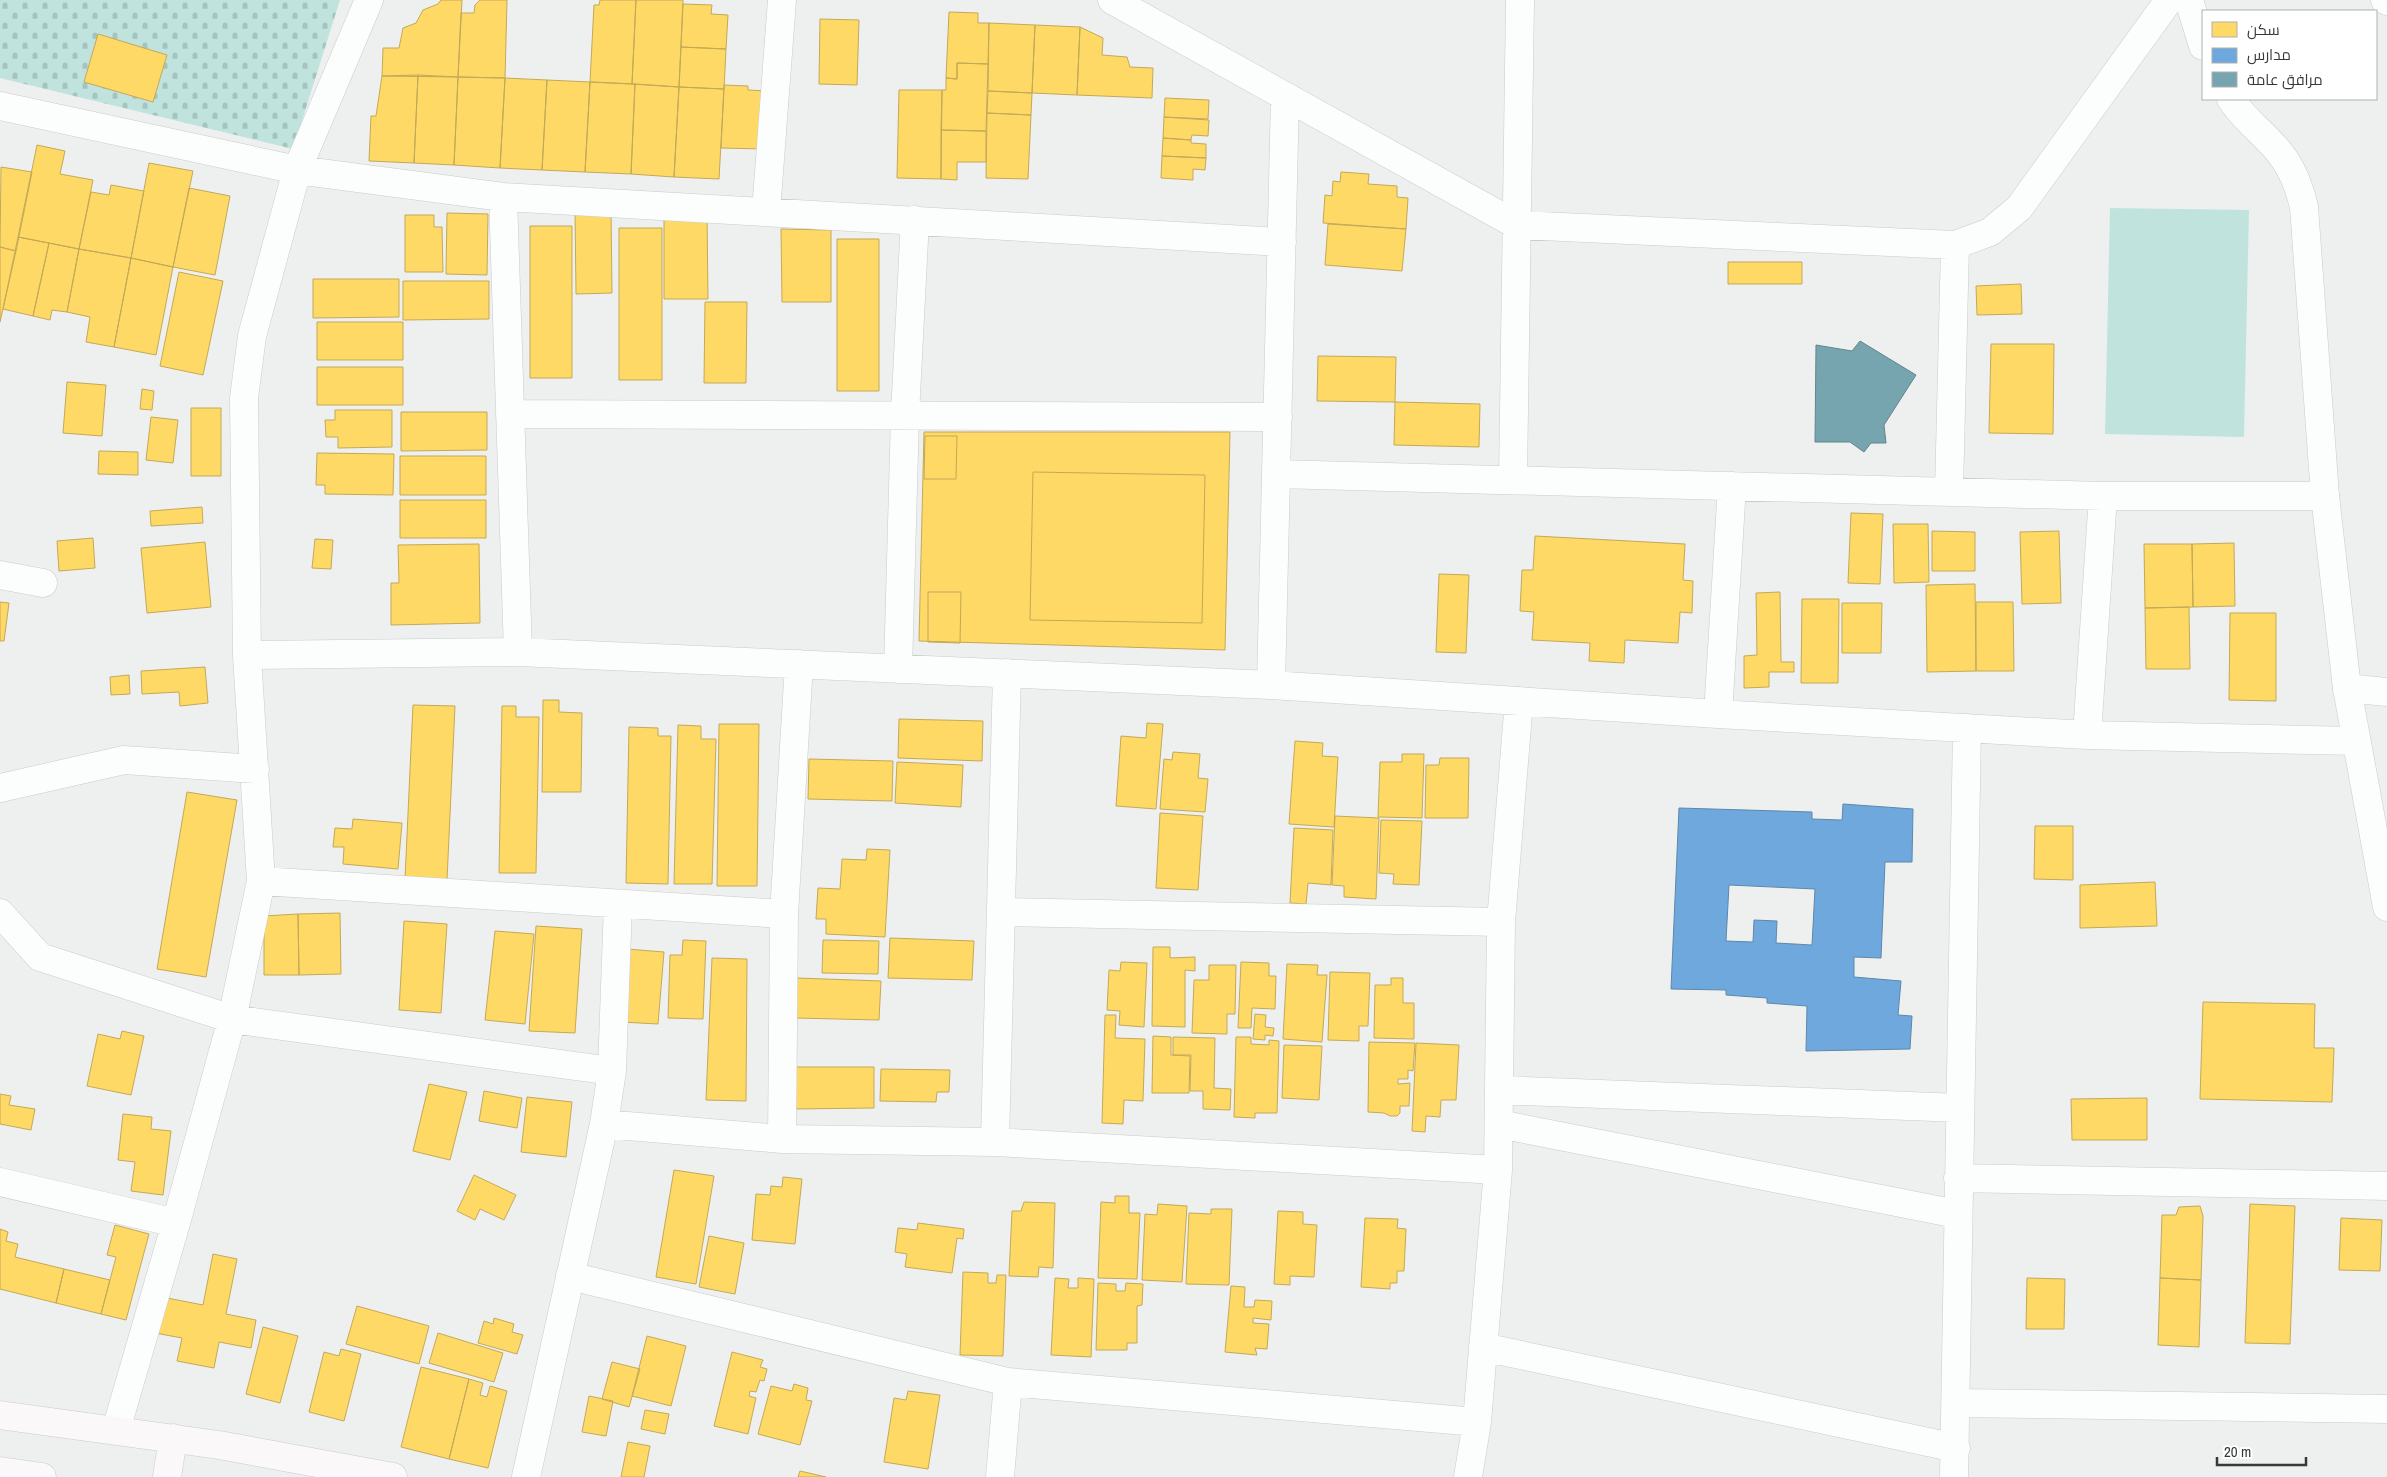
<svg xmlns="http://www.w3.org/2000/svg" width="2387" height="1477" viewBox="0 0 2387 1477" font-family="'Archivo Narrow',Cairo,sans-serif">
<defs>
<pattern id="cemetery-stones" width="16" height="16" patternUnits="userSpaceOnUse" patternTransform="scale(1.25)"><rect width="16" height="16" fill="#c0e3de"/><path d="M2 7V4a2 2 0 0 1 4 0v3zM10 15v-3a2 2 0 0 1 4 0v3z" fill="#a6c4bf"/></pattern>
</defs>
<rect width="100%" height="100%" fill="#edf0ef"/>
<path fill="url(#cemetery-stones)" d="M 0,0 L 340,0 L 293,149 L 0,78 Z"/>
<path fill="#c0e3de" d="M 2110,208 L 2249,210 L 2244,437 L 2105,434 Z"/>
<path fill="#ffd966" stroke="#c3a958" d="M 441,0 L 462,0 L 458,77 L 382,76 L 383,48 L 399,48 L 403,28 L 416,23 L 423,10 L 438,4 Z
M 480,0 L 507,0 L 505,78 L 458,77 L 461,13 L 474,13 L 475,5 Z
M 600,0 L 636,0 L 632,84 L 590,82 L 594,5 L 599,5 Z
M 636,0 L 683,0 L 679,87 L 632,84 Z
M 683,4 L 712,5 L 711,14 L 728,15 L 726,49 L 681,47 Z
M 949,12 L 978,13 L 978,23 L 989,23 L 988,64 L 957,63 L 957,79 L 946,78 Z
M 820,19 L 859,20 L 857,85 L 819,84 Z
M 989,23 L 1035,25 L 1032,93 L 988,91 Z
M 1035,25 L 1080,27 L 1077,95 L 1032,93 Z
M 1080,27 L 1103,38 L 1102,55 L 1127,57 L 1130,67 L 1153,68 L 1152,98 L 1077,95 Z
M 98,34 L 167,55 L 153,102 L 84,82 Z
M 681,47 L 726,49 L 724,89 L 679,87 Z
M 957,63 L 988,64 L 986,131 L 941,130 L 942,90 L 946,90 L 946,78 L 957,79 Z
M 418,75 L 458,77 L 454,165 L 414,163 Z
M 418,75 L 414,163 L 369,161 L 371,116 L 376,116 L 382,76 Z
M 458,77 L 505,78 L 500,168 L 454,165 Z
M 505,78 L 547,80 L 542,170 L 500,168 Z
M 547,80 L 590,82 L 585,172 L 542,170 Z
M 590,82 L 635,84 L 631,174 L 585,172 Z
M 635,84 L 679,87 L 674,177 L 631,174 Z
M 724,85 L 748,86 L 748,90 L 768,91 L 765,149 L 721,148 Z
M 679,87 L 724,89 L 719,179 L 674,177 Z
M 899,90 L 942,90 L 941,179 L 897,178 Z
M 988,91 L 1032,93 L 1031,115 L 987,113 Z
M 1165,98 L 1209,100 L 1208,119 L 1164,117 Z
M 987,113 L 1031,115 L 1028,179 L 986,178 Z
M 1164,117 L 1209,120 L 1208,136 L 1192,135 L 1191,140 L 1163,138 Z
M 941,130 L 986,131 L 986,162 L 957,162 L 957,180 L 941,179 Z
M 1163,138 L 1191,140 L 1191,143 L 1206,144 L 1206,158 L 1162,156 Z
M 37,145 L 65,151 L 60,174 L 93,180 L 79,249 L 18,237 Z
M 1162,156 L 1206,158 L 1205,170 L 1193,169 L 1193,180 L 1161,178 Z
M 149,163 L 193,171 L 173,267 L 131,258 Z
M 1,167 L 32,172 L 16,251 L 0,247 Z
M 1341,172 L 1369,174 L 1368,184 L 1397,186 L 1397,197 L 1408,198 L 1406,229 L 1323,223 L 1325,195 L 1332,196 L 1333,181 L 1340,182 Z
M 111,185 L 144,191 L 131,258 L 79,249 L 91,192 L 109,195 Z
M 189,188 L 230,196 L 215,275 L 173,267 Z
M 611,209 L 612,293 L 576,294 L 575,210 Z
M 447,213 L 488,214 L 487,275 L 446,274 Z
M 664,214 L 707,214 L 708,299 L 664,299 Z
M 405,215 L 434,215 L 434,227 L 442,227 L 443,272 L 405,272 Z
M 1328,224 L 1406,229 L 1402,271 L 1325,265 Z
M 530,226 L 572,226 L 572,378 L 530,378 Z
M 619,228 L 662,228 L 662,380 L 619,380 Z
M 781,229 L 831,230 L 831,302 L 782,302 Z
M 18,237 L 49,243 L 33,316 L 3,309 Z
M 837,239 L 879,239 L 879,391 L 837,391 Z
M 49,243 L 79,249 L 67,312 L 52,310 L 50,320 L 33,316 Z
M 0,247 L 16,251 L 0,322 Z
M 79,249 L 131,258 L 114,347 L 86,342 L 90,317 L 67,312 Z
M 131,258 L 173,267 L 156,355 L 114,347 Z
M 1728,262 L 1802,262 L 1802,284 L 1728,284 Z
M 179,272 L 223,281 L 203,375 L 160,366 Z
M 313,279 L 399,279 L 399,317 L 313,318 Z
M 403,281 L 489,281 L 489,319 L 403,320 Z
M 2021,284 L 2022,314 L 1977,315 L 1976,286 Z
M 705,302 L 747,302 L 746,383 L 704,383 Z
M 317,322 L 403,322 L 403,360 L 317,360 Z
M 1991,344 L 2054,344 L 2053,434 L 1989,433 Z
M 1318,356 L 1396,357 L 1395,402 L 1317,401 Z
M 317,367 L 403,367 L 403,405 L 317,405 Z
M 67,382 L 106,385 L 102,436 L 63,433 Z
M 142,389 L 154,391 L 152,410 L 140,409 Z
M 1395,402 L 1480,404 L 1479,447 L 1394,445 Z
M 191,408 L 221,408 L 221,476 L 191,476 Z
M 335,410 L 392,410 L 392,447 L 338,448 L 338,437 L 326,437 L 325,420 L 335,420 Z
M 401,412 L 487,412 L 487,450 L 401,451 Z
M 151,417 L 178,420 L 173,463 L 146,460 Z
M 924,432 L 1230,432 L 1225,650 L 919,641 Z
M 925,436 L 957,436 L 956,479 L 924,479 Z
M 99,451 L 138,452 L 138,475 L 98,474 Z
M 317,453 L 394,454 L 393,495 L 325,494 L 325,485 L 316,485 Z
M 400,456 L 486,456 L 486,495 L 400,495 Z
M 1033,472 L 1205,475 L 1202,623 L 1030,620 Z
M 400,500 L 486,500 L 486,538 L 400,538 Z
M 202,507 L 203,523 L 151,526 L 150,511 Z
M 1851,513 L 1883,514 L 1880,584 L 1848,583 Z
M 1893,524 L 1928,524 L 1929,582 L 1894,583 Z
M 1932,531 L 1975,532 L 1975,571 L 1932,571 Z
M 2059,531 L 2061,603 L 2022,604 L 2020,532 Z
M 1535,536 L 1685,544 L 1683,580 L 1693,581 L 1692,613 L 1680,612 L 1678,643 L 1625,640 L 1624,663 L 1589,661 L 1590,643 L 1532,640 L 1534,612 L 1520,611 L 1522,570 L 1533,570 Z
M 93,538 L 95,568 L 59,571 L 57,541 Z
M 315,539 L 333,540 L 331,569 L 312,568 Z
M 205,542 L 211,607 L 147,613 L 141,548 Z
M 2234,543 L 2235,606 L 2193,607 L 2192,544 Z
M 479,544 L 480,623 L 391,625 L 391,583 L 399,583 L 398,545 Z
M 2144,544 L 2192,544 L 2193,607 L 2145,608 Z
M 1439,574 L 1469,575 L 1466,653 L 1436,652 Z
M 1975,584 L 1976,671 L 1927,672 L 1926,585 Z
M 928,592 L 961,592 L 960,643 L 928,642 Z
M 1780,592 L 1781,662 L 1794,662 L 1794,672 L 1769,672 L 1769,687 L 1744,688 L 1744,656 L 1757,655 L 1756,593 Z
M 1802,599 L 1839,599 L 1838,683 L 1801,683 Z
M 0,602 L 9,603 L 4,641 L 0,641 Z
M 1976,602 L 2013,602 L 2014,671 L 1976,671 Z
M 1842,603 L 1882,603 L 1881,653 L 1842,653 Z
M 2189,607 L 2190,669 L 2146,669 L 2145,608 Z
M 2230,613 L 2276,613 L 2276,701 L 2229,700 Z
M 205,667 L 208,703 L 180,706 L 179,692 L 142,694 L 141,671 Z
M 129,675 L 130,694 L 111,695 L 110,677 Z
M 543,700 L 559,700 L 559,712 L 582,713 L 581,792 L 542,792 Z
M 413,705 L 455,706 L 447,880 L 405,879 Z
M 502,706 L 516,706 L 516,717 L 539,717 L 536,873 L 499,873 Z
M 899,719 L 983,721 L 982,761 L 898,758 Z
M 1147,723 L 1163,724 L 1156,809 L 1116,806 L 1121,736 L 1146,738 Z
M 719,724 L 759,724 L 757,886 L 717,886 Z
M 678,725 L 701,726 L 701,739 L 716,739 L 712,884 L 674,884 Z
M 629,727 L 658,728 L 658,736 L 671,736 L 668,884 L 626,883 Z
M 1295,741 L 1323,743 L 1322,756 L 1338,757 L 1334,827 L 1289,824 Z
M 1173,752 L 1200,754 L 1198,778 L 1208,779 L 1205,812 L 1160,809 L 1164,759 L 1172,760 Z
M 1402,754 L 1424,754 L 1422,818 L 1378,817 L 1380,762 L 1402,762 Z
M 1440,758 L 1469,758 L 1468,818 L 1425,818 L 1426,765 L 1439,765 Z
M 809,759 L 893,761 L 892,801 L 808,799 Z
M 897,762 L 963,765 L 961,807 L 895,803 Z
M 187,792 L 237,800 L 206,977 L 157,969 Z
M 1160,813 L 1203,816 L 1198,890 L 1156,888 Z
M 1335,816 L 1379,818 L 1376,899 L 1344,897 L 1344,886 L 1332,885 Z
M 353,819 L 402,823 L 398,869 L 343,864 L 344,847 L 333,847 L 335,828 L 352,829 Z
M 1381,820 L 1422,821 L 1419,885 L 1393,884 L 1394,874 L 1379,873 Z
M 2035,826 L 2073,826 L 2073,880 L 2034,879 Z
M 1294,828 L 1333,830 L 1331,885 L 1308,883 L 1306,904 L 1290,903 Z
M 867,849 L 890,850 L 885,937 L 826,934 L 826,919 L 816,919 L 818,888 L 840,889 L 842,859 L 866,860 Z
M 2155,882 L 2157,926 L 2080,928 L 2080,885 Z
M 340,913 L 341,974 L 299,975 L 298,914 Z
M 298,914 L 299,975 L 264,975 L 264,916 Z
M 404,921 L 447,924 L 441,1013 L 399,1010 Z
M 536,926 L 582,929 L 575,1033 L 529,1031 Z
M 495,931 L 534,934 L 525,1024 L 485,1020 Z
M 890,938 L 974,941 L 972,980 L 888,978 Z
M 683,940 L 706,941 L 703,1019 L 668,1018 L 670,955 L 682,955 Z
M 823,940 L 879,941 L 878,974 L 822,973 Z
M 1153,947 L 1170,947 L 1170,958 L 1195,957 L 1195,971 L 1185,970 L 1185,1027 L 1152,1026 Z
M 627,949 L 664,952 L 658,1024 L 621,1022 Z
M 712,958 L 747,959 L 746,1101 L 706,1100 Z
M 1121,962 L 1147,963 L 1144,1027 L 1119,1025 L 1120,1011 L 1107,1010 L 1109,970 L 1120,971 Z
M 1241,962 L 1269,963 L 1269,976 L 1276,976 L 1275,1009 L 1252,1008 L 1251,1028 L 1238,1028 Z
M 1287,964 L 1318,965 L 1317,975 L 1327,975 L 1322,1042 L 1283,1039 Z
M 1209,965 L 1236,965 L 1235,1014 L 1227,1014 L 1227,1034 L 1192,1033 L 1194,980 L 1209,980 Z
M 1330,972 L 1370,973 L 1368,1026 L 1359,1026 L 1359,1041 L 1328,1040 Z
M 797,978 L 881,981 L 879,1020 L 795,1018 Z
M 1391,978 L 1403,978 L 1403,1003 L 1414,1003 L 1414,1039 L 1374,1038 L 1375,985 L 1391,985 Z
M 2203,1002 L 2315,1004 L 2314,1048 L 2334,1048 L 2332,1102 L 2200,1099 Z
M 1255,1014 L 1266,1015 L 1265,1027 L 1274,1028 L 1273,1036 L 1265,1035 L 1265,1040 L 1253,1039 Z
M 1105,1015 L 1116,1015 L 1115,1038 L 1145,1039 L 1143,1101 L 1124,1100 L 1123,1124 L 1102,1123 Z
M 122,1031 L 144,1036 L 131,1095 L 87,1086 L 98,1034 L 120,1039 Z
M 1153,1036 L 1171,1037 L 1171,1055 L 1190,1056 L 1189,1093 L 1152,1093 Z
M 1173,1037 L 1215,1038 L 1214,1088 L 1231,1089 L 1230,1110 L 1203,1109 L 1203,1091 L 1190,1091 L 1191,1055 L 1173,1055 Z
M 1236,1037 L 1251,1037 L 1251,1044 L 1269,1045 L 1269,1040 L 1279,1041 L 1277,1113 L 1255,1113 L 1255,1118 L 1234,1117 Z
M 1369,1042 L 1415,1043 L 1413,1071 L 1408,1070 L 1408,1079 L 1398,1079 L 1398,1084 L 1410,1083 L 1409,1106 L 1400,1106 L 1400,1113 L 1397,1116 L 1390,1116 L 1384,1113 L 1368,1112 Z
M 1416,1043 L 1459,1045 L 1456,1100 L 1441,1100 L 1440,1117 L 1426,1116 L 1425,1132 L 1412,1131 Z
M 1284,1045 L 1322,1046 L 1319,1100 L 1282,1098 Z
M 793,1067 L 874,1067 L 874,1108 L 793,1109 Z
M 881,1069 L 950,1070 L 949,1092 L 937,1092 L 936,1102 L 880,1101 Z
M 429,1084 L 467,1092 L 450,1160 L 413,1151 Z
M 484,1091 L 522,1098 L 517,1128 L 479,1121 Z
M 0,1094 L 11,1096 L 9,1105 L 35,1109 L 31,1130 L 0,1124 Z
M 527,1097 L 572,1102 L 566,1157 L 521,1152 Z
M 2147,1098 L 2147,1140 L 2072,1140 L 2071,1099 Z
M 123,1114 L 152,1117 L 151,1129 L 171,1131 L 163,1195 L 131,1191 L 135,1162 L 118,1160 Z
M 674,1170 L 714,1176 L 696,1284 L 656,1277 Z
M 474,1175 L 516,1195 L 504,1220 L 480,1209 L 475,1220 L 457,1211 Z
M 783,1177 L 802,1179 L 795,1244 L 752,1240 L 756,1194 L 770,1195 L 771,1186 L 782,1187 Z
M 1115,1196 L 1129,1196 L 1129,1213 L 1140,1213 L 1137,1279 L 1098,1278 L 1101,1202 L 1115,1203 Z
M 1024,1202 L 1055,1203 L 1053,1268 L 1039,1267 L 1038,1277 L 1009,1276 L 1012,1211 L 1021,1211 Z
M 1158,1204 L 1187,1206 L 1182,1282 L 1142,1280 L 1145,1214 L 1157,1215 Z
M 2250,1204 L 2295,1206 L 2290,1344 L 2245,1343 Z
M 2200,1206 L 2203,1216 L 2201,1280 L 2160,1278 L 2162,1215 L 2176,1215 L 2179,1207 Z
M 1211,1209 L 1232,1209 L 1229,1285 L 1186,1284 L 1189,1213 L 1211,1214 Z
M 1278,1211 L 1303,1212 L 1303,1224 L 1317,1225 L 1314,1277 L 1290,1276 L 1290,1285 L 1274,1284 Z
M 1365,1218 L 1398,1219 L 1397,1228 L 1406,1229 L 1404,1271 L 1397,1271 L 1397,1283 L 1390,1283 L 1390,1289 L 1361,1287 Z
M 2341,1218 L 2382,1220 L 2380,1271 L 2339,1270 Z
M 918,1223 L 964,1229 L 963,1239 L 957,1238 L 952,1273 L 905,1267 L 907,1254 L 895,1252 L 898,1228 L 917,1230 Z
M 115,1225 L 149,1234 L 126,1320 L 101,1314 L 116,1257 L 107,1255 Z
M 0,1229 L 8,1232 L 6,1241 L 18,1244 L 15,1257 L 64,1269 L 56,1303 L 0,1289 Z
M 709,1236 L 744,1243 L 735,1294 L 699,1287 Z
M 213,1254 L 237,1259 L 226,1314 L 256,1320 L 251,1348 L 219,1342 L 214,1368 L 177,1361 L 182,1338 L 155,1333 L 162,1297 L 203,1305 Z
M 64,1269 L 110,1280 L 101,1314 L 56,1303 Z
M 963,1272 L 988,1273 L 988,1283 L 996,1283 L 997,1275 L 1006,1275 L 1003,1356 L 960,1355 Z
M 1055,1278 L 1069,1279 L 1068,1288 L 1078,1288 L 1078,1278 L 1094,1279 L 1091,1357 L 1051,1355 Z
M 2027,1278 L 2065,1279 L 2064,1329 L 2026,1329 Z
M 2160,1278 L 2201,1280 L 2199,1347 L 2158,1345 Z
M 1098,1283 L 1116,1284 L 1116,1291 L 1125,1291 L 1126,1283 L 1143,1284 L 1142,1305 L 1137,1306 L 1137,1343 L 1127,1343 L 1127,1350 L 1096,1350 Z
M 1231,1286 L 1245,1287 L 1244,1307 L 1254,1307 L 1255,1300 L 1272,1301 L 1271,1320 L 1253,1318 L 1253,1323 L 1269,1324 L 1267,1349 L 1255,1348 L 1257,1355 L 1225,1352 Z
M 357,1306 L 429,1326 L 419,1364 L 346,1344 Z
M 494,1318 L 514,1324 L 512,1332 L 523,1335 L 517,1354 L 478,1343 L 484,1321 L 493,1324 Z
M 263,1327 L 298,1336 L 280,1403 L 246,1394 Z
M 438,1333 L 503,1353 L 494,1382 L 429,1363 Z
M 647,1336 L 686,1346 L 671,1406 L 632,1396 Z
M 341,1349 L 361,1354 L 344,1421 L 309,1412 L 324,1352 L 339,1356 Z
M 732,1352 L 763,1360 L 760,1367 L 767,1369 L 764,1381 L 760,1380 L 756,1392 L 750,1391 L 749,1396 L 756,1398 L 748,1434 L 714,1426 Z
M 612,1362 L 640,1369 L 629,1407 L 602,1399 Z
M 421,1367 L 469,1379 L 449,1459 L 401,1447 Z
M 469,1379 L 483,1383 L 480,1395 L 487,1397 L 490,1386 L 507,1391 L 488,1468 L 449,1459 Z
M 794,1384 L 808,1388 L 806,1400 L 812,1401 L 800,1445 L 758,1434 L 771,1386 L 792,1391 Z
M 908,1391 L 940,1395 L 928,1469 L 884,1462 L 894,1398 L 906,1400 Z
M 589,1396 L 613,1401 L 606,1436 L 582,1432 Z
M 645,1410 L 669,1414 L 665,1434 L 641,1429 Z
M 628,1442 L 650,1446 L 644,1477 L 621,1477 Z
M 800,1471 L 826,1477 L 798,1477 Z"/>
<path fill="#6fa8dc" stroke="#5e87ab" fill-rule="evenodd" d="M 1843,804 L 1913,809 L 1912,862 L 1885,862 L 1881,958 L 1854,957 L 1854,977 L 1901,981 L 1898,1015 L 1912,1016 L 1910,1049 L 1806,1051 L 1807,1006 L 1767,1003 L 1767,998 L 1726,995 L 1726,990 L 1671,989 L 1679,808 L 1812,812 L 1812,819 L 1842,820 ZM 1729,885 L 1815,889 L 1812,945 L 1776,943 L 1777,921 L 1754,920 L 1753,942 L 1726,941 Z"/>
<path fill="#76a5af" stroke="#63858c" d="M 1860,341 L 1916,375 L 1884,425 L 1886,443 L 1871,443 L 1864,452 L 1850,442 L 1815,442 L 1816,345 L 1852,351 Z"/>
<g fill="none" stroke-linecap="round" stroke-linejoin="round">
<defs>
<path id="minor" d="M 1112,0 L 1517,225 L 1955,245 L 1990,232 L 2019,208 L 2169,0
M 2385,0 L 2387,1
M 0,106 L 297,170 L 503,197 L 1282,242
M 503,197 L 518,652
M 766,212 L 782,0
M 510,414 L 1278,417
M 1276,474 L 2103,496 L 2325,496
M 1513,480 L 1520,0
M 1949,492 L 1955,245
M 0,575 L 43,583
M 247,655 L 518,652 L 1271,685 L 1718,714 L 2087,735 L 2356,741
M 898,669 L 905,415 L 915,220
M 1271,685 L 1285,97
M 2347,688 L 2387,692
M 1718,714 L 1732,486
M 2087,735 L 2103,496
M 0,788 L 124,760 L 255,769
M 261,881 L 784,914
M 1001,912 L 1501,922
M 0,913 L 40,957 L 232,1019 L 612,1071
M 1500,1090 L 1960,1108
M 604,1124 L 782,1139 L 995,1142 L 1498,1170
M 1499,1124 L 1957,1214
M 782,1139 L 784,914 L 799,664
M 995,1142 L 1007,673
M 1958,1178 L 2387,1186
M 0,1182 L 176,1223
M 570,1276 L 1008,1382 L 1477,1422
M 1483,1347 L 1956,1448
M 1956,1403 L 2387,1409
M 116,1430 L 176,1223 L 232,1019 L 261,881 L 247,655 L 244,398 L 252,336 L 297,170 L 369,0
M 526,1477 L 604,1124 L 612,1071 L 618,904
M 1000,1477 L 1008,1382
M 1468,1477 L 1477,1422 L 1498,1170 L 1501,922 L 1519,701
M 1954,1477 L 1967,728"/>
<path id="tertiary" d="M 2189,0 L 2203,46
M 2231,99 C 2245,122 2270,137 2285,160 C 2295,175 2300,190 2304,207 L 2325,496 L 2347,688 L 2387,907"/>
<path id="secondary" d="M 0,1415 L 219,1445 L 393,1477
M 0,1471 L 42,1477
M 167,1477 L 173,1438"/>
</defs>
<use href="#minor" stroke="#cacbcb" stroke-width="29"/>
<use href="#tertiary" stroke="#cacbcb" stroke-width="29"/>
<use href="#secondary" stroke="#cacbcb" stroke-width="29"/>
<use href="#minor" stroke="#fcfdfd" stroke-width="28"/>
<use href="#tertiary" stroke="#fcfdfd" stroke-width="28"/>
<use href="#secondary" stroke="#faf8f8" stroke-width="28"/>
</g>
<rect x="2202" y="10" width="175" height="90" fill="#ffffff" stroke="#afb0b0"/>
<rect x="2212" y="22" width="25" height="15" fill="#ffd966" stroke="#afb0b0"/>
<text x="2247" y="35" font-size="15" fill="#373939">سكن</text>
<rect x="2212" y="48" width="25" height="15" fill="#6fa8dc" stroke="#afb0b0"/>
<text x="2247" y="60" font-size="15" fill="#373939">مدارس</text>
<rect x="2212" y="72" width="25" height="15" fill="#76a5af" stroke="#afb0b0"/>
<text x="2247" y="85" font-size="15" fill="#373939">مرافق عامة</text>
<path d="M2217 1457v8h89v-8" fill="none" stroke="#373939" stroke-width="2.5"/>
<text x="2224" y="1457" font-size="15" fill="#373939" stroke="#ffffff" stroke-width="4" paint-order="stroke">20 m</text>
</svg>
